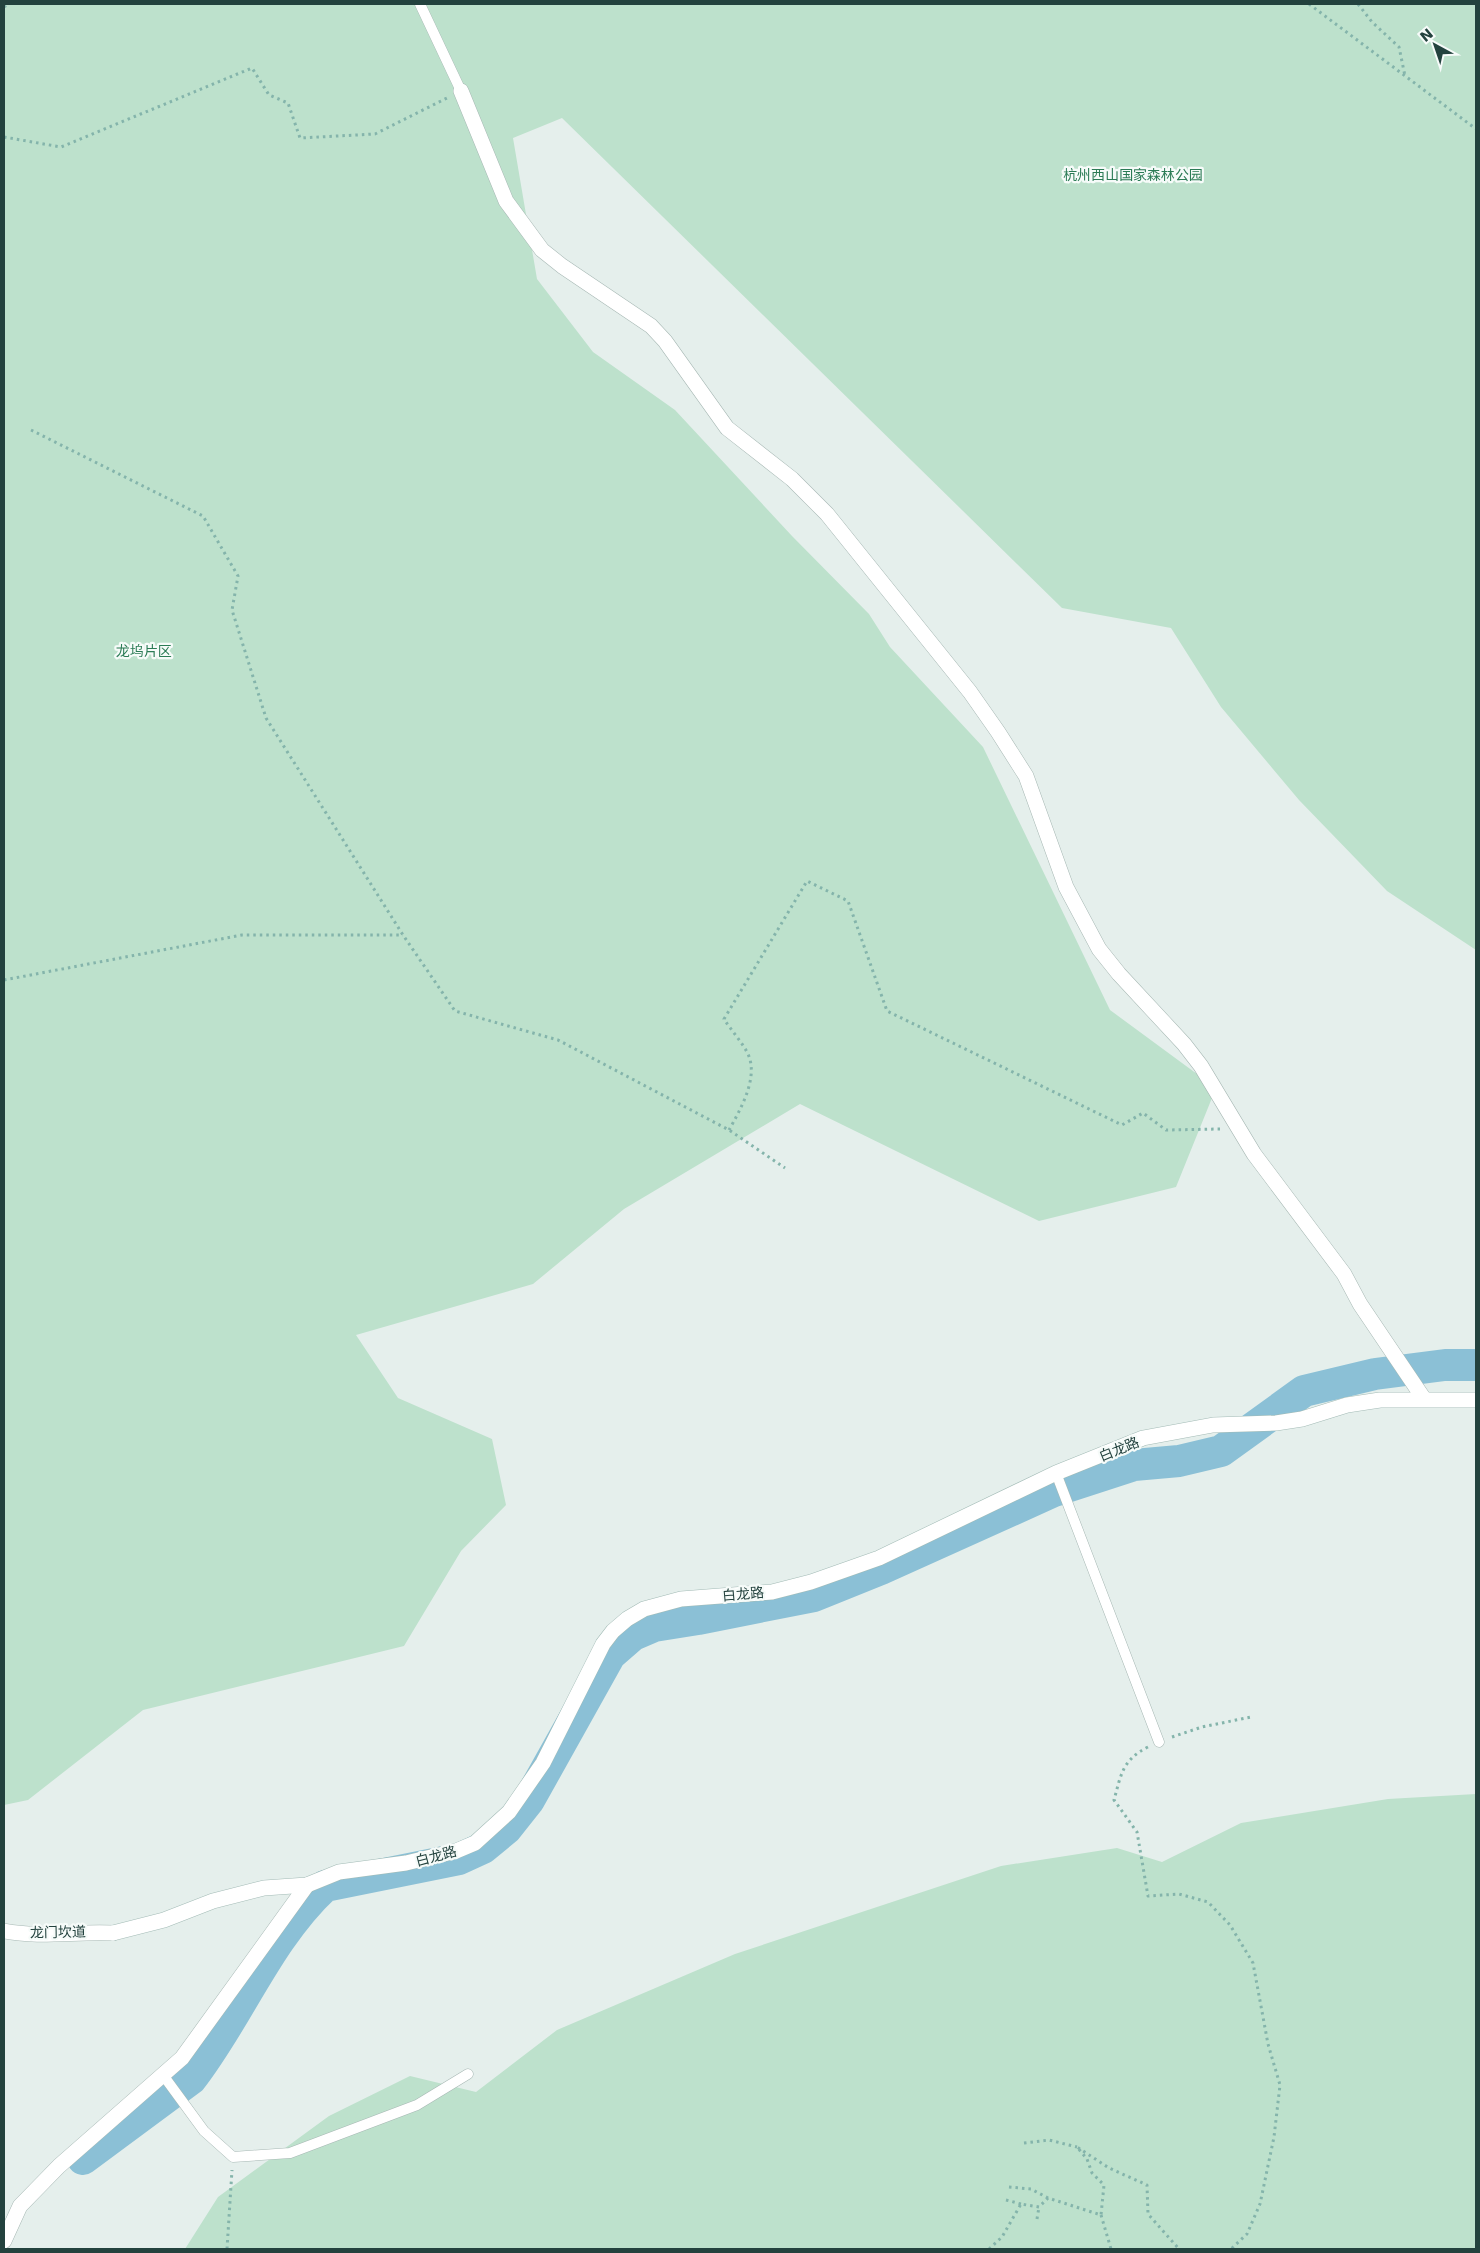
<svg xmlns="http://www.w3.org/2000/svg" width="1480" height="2253" viewBox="0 0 1480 2253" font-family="'DejaVu Sans','Noto Sans SC',sans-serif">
<rect width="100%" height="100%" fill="#e5efec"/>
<path fill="#bde1cc" d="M 4,4 L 1476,4 L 1476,950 L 1387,891 L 1299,800 L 1221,707 L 1171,628 L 1062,608 L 562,118 L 513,138 L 537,279 L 593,352 L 675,410 L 792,536 L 869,614 L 890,647 L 983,747 L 1110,1010 L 1216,1088 L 1176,1187 L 1039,1221 L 800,1104 L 624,1209 L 533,1284 L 356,1335 L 398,1398 L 492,1439 L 506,1505 L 461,1551 L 404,1646 L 143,1710 L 28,1800 L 4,1805 Z
M 1476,1794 L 1476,2249 L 185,2249 L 218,2197 L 329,2116 L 410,2076 L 476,2092 L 557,2030 L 735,1954 L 1001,1866 L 1117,1848 L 1162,1862 L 1241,1823 L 1388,1799 Z"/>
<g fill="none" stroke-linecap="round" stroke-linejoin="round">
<path stroke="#8bc0d6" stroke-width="32" d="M 83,2159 L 191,2079 C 239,2017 267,1940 325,1886 L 459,1859 L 483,1848 L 506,1829 L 529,1800 L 610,1655 L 633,1635 L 654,1626 L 698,1619 L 814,1596 L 881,1569 L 1054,1491 L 1134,1465 L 1179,1461 L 1221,1451 L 1304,1391 L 1375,1374 L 1445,1365 L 1476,1365"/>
<defs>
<path id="lane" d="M 420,4 L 461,91
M 1056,1473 L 1159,1742
M 163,2075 L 204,2131 L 233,2157 L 290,2153 L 417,2105 L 468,2074"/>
<path id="street" d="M 461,91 L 506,201 L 542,250 L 562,266 L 651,326 L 665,341 L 727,428 L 792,479 L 827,514 L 970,692 L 998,732 L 1026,776 L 1066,887 L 1099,949 L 1119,974 L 1184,1044 L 1201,1066 L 1254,1154 L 1344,1274 L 1360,1304 L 1424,1399
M 4,1931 C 40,1938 77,1931 113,1933
M 4,2241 L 20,2206 L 59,2166 L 182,2058 L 307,1885"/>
<path id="secondary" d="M 113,1933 L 164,1920 L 213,1901 L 264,1888 L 307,1885 L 339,1872 L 406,1863 L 456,1851 L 475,1843 L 509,1812 L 543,1763 L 603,1644 L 613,1631 L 627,1619 L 644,1609 L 681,1599 L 772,1592 L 811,1582 L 879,1558 L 1056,1473 L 1143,1438 L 1213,1425 L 1276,1423 L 1302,1419 L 1347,1405 L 1380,1400 L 1476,1400"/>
</defs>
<use href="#lane" stroke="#a7b8b4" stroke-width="11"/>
<use href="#street" stroke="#a7b8b4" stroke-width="16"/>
<use href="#secondary" stroke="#a3bbb6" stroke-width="16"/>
<path stroke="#84b4ab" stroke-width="3" stroke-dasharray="2.5 4" stroke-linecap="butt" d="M 1309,4 L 1476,129
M 1358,4 L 1372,22 L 1399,47 L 1405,76
M 4,7 L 8,4
M 4,137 L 61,147 L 252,68 L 269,95 L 288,103 L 300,138 L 375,134 L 447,98
M 31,430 L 203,516 L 238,576 L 232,610 L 266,718 L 403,935 L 455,1011 L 558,1040 L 729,1130 L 785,1168
M 4,980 L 242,935 L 403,935
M 729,1130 C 740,1110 759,1078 748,1054 C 742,1042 731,1030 724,1019 L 807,881 L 848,901 L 887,1011 L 1122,1125 L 1143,1113 L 1166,1130 L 1220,1129
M 1172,1737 L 1202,1727 L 1251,1717
M 1148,1747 C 1122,1760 1121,1775 1114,1800 L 1137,1832 L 1148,1896 L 1179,1894 L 1208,1902 L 1230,1925 L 1253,1963 L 1268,2044 L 1280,2085 L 1274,2137 L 1260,2204 L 1247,2234 L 1231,2249
M 1024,2143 L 1049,2140 L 1077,2147
M 1009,2187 L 1031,2189 L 1048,2198
M 1006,2200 L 1021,2204
M 1101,2215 L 1111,2249
M 1037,2219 L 1039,2207
M 227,2249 L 232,2170
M 989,2249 L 1002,2237 L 1021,2204 L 1039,2207 L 1048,2198 L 1101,2215 L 1104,2185 L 1092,2173 L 1087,2159 L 1077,2147 L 1109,2168 L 1147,2185 L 1148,2214 L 1179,2249"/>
<use href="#lane" stroke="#fff" stroke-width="10"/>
<use href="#street" stroke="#fff" stroke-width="15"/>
<use href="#secondary" stroke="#fff" stroke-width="15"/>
</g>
<g text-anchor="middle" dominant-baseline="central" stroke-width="4.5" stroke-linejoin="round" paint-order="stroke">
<g font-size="14" fill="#2b7b55" stroke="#f6fbf9">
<text x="1133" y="175">杭州西山国家森林公园</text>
<text x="144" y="651">龙坞片区</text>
</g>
<g font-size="14" fill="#23423e" stroke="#f6fbf9">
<text transform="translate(1119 1449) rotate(-22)">白龙路</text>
<text transform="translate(743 1594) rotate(-5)">白龙路</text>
<text transform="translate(436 1856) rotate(-15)">白龙路</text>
<text transform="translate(58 1932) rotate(-1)">龙门坎道</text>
</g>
</g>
<rect width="1480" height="2253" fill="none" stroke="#23423e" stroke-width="10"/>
<g transform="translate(1435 45) rotate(320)" stroke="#f6fbf9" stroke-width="4" paint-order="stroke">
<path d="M0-4L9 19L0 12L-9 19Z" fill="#23423e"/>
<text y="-8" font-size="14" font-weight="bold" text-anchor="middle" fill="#23423e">N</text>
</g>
</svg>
